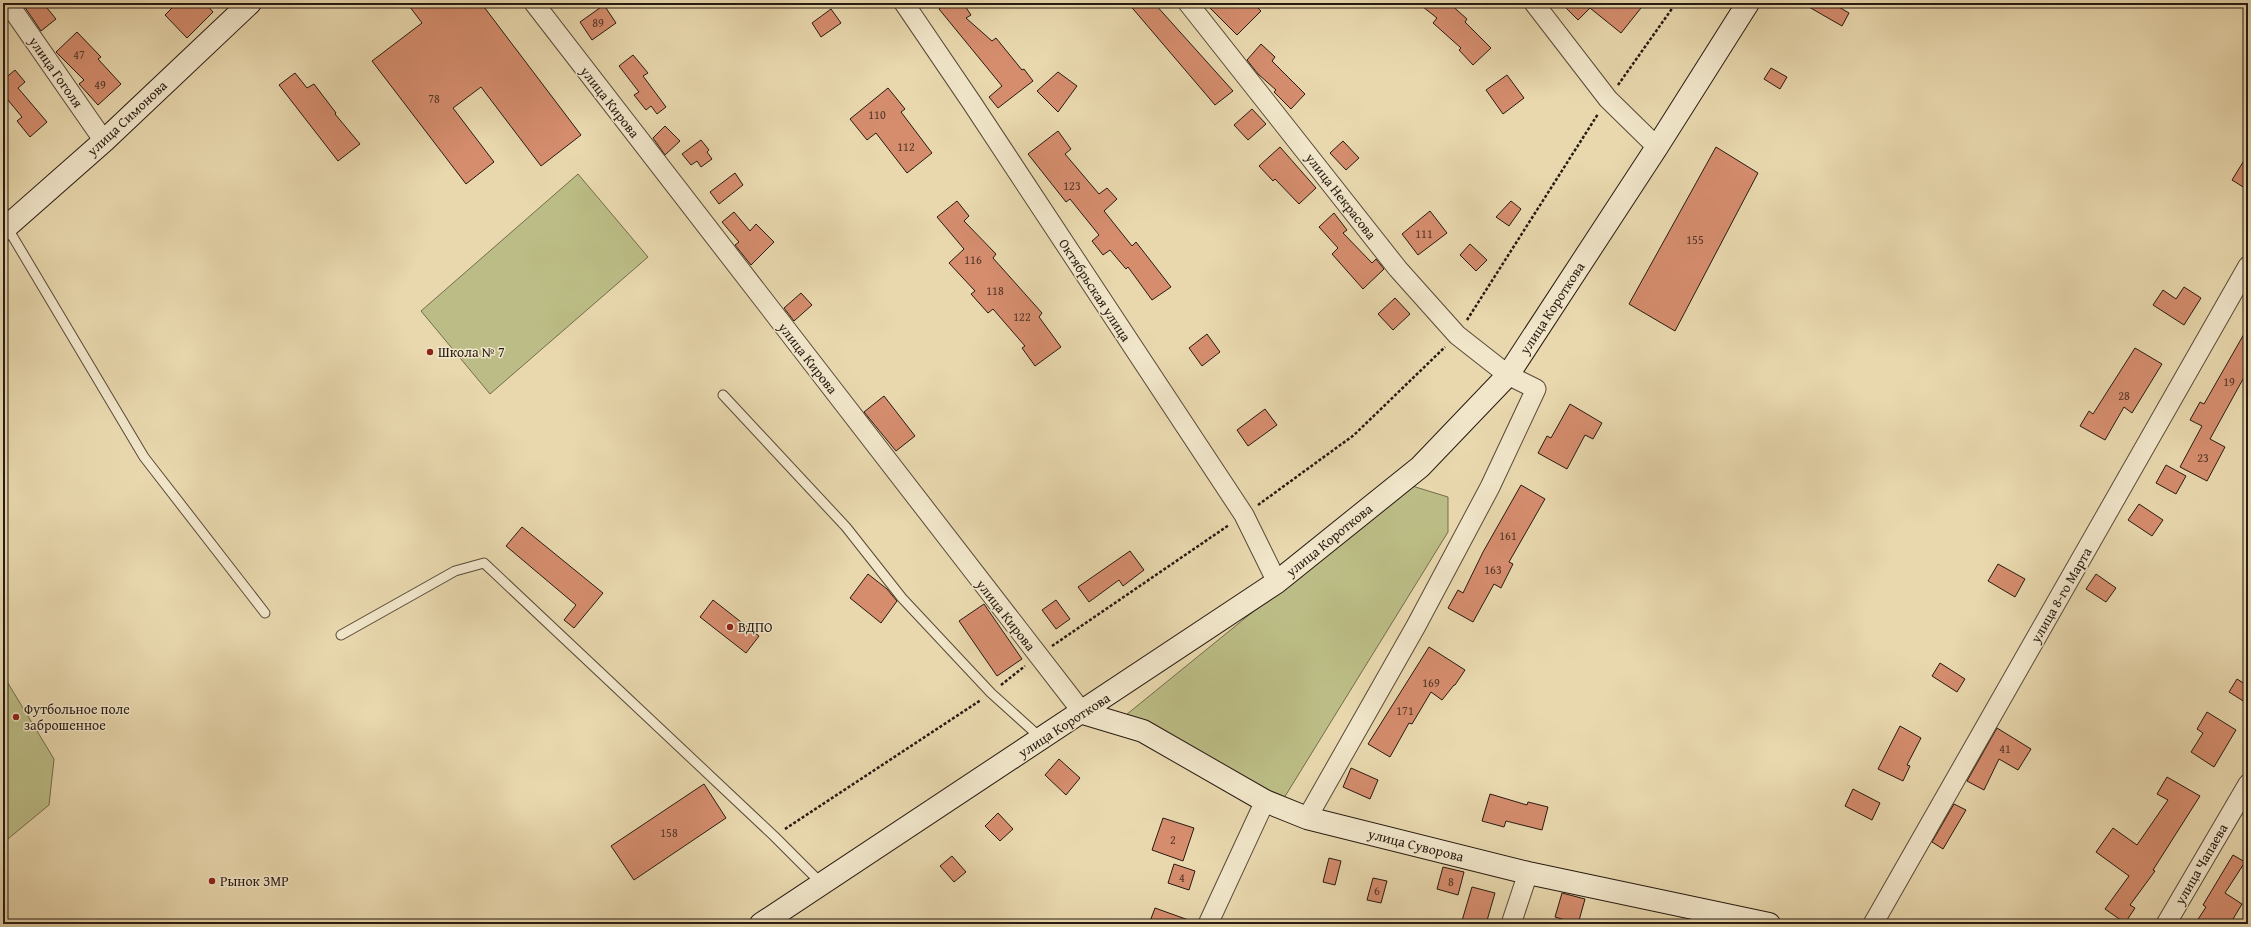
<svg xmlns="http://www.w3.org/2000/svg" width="2251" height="927" viewBox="0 0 2251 927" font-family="'Gentium Book Plus',serif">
<rect width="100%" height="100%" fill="#e9d8ae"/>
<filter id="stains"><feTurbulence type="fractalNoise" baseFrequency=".005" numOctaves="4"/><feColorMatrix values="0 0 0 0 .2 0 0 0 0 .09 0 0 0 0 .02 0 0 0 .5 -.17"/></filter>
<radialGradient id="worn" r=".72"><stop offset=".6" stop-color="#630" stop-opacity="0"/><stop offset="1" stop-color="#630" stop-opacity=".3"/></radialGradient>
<path fill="#bcbd86" stroke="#726c4c" d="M 578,174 L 648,257 L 490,394 L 421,311 Z
M 1409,485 L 1448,497 L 1448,532 L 1284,798 L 1121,719 Z
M 3,675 L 54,759 L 49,805 L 3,843 Z"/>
<path fill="#d58d6e" stroke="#271a11" d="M 22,3 L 43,3 L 56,19 L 41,31 Z
M 177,3 L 205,3 L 213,12 L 187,38 L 165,15 Z
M 407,3 L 481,3 L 581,135 L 541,166 L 481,87 L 453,108 L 494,162 L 466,184 L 372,61 L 422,23 Z
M 946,3 L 963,3 L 971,15 L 966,18 L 992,41 L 996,38 L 1022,70 L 1024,69 L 1033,81 L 998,108 L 989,97 L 1002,86 L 939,9 Z
M 1128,3 L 1154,3 L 1233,91 L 1215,105 Z
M 1205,3 L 1253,3 L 1261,11 L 1237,35 Z
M 1418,3 L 1449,3 L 1467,19 L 1465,22 L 1491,48 L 1473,65 L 1459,50 L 1461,48 L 1433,23 L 1437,18 Z
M 1561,3 L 1645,3 L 1621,33 L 1590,8 L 1578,20 Z
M 1802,3 L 1832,3 L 1849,13 L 1842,26 Z
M 604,5 L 616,23 L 592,40 L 580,22 Z
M 831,9 L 841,23 L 821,37 L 812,23 Z
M 77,32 L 101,57 L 98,59 L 121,84 L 98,105 L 79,84 L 84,80 L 56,52 Z
M 1261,44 L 1275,57 L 1272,61 L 1305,94 L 1291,109 L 1274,92 L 1276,90 L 1258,74 L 1247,60 Z
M 633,55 L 648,73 L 643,76 L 666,107 L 657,114 L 651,106 L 646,110 L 634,95 L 639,92 L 619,66 Z
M 1771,68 L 1787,77 L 1780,89 L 1764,79 Z
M 15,70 L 25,82 L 18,88 L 47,122 L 30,137 L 17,121 L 22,117 L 3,94 L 3,80 Z
M 1058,72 L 1077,86 L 1058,112 L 1037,91 Z
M 295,73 L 307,88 L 314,84 L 336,113 L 335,114 L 360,144 L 338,161 L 279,85 Z
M 1507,75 L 1524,98 L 1503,114 L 1486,90 Z
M 888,88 L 905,109 L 901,112 L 932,153 L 907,173 L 876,133 L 867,140 L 850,119 Z
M 1252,109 L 1266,124 L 1248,140 L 1234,125 Z
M 665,126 L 680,141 L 665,155 L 653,138 Z
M 1058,131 L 1071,149 L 1065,154 L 1099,194 L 1107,188 L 1117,199 L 1104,211 L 1132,246 L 1136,242 L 1171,287 L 1152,300 L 1128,267 L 1126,269 L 1110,250 L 1103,255 L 1092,241 L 1099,235 L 1070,199 L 1066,202 L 1028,154 Z
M 701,140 L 709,150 L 707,152 L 712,159 L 701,167 L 697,161 L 691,165 L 682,154 Z
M 1343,141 L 1359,158 L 1346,170 L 1330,153 Z
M 1280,147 L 1316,188 L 1299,204 L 1275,179 L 1273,181 L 1259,166 Z
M 1716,147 L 1758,173 L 1675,331 L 1629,304 Z
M 2248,154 L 2248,190 L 2232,180 Z
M 735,173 L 743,185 L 719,204 L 710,192 Z
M 957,201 L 969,216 L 964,221 L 996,254 L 993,258 L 1042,313 L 1039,317 L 1061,347 L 1035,366 L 1022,348 L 1025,346 L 993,309 L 988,313 L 971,294 L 975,291 L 949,263 L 964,249 L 937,217 Z
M 1511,201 L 1521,209 L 1509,226 L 1496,217 Z
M 1430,211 L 1447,233 L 1418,255 L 1402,234 Z
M 734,212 L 750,231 L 756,224 L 774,242 L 751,265 L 735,245 L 739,242 L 722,222 Z
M 1334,213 L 1347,230 L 1343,233 L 1372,263 L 1376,259 L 1384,269 L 1363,289 L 1332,254 L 1338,248 L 1319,227 Z
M 1470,244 L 1487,260 L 1476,271 L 1460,255 Z
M 2184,287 L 2201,298 L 2184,325 L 2153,305 L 2163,290 L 2176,299 Z
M 801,293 L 812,305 L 794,321 L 784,308 Z
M 1395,298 L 1410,314 L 1393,330 L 1378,314 Z
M 2248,327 L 2248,370 L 2210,439 L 2225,447 L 2207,481 L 2180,467 L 2202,426 L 2190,420 L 2200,402 L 2204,404 Z
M 1207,334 L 1220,352 L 1202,366 L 1189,348 Z
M 2135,348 L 2162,364 L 2132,413 L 2124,407 L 2105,440 L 2080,426 L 2089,411 L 2093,414 Z
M 884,396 L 915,436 L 896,451 L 864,412 Z
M 1570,404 L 1602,423 L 1593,439 L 1585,435 L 1567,469 L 1538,453 L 1547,436 L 1551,438 Z
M 1265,409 L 1277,425 L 1248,446 L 1237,430 Z
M 2166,465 L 2186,476 L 2176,494 L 2156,483 Z
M 1521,485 L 1545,499 L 1509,562 L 1513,564 L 1501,588 L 1494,584 L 1473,622 L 1448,608 L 1458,590 L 1463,593 L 1483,552 Z
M 2139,504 L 2163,520 L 2152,536 L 2128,520 Z
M 522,527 L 603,593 L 574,628 L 564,620 L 576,605 L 506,546 Z
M 1130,551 L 1144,570 L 1123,586 L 1119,580 L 1089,602 L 1078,587 Z
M 1998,564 L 2025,579 L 2015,597 L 1988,581 Z
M 868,574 L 887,589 L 897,601 L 881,623 L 850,598 Z
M 2096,574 L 2116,588 L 2106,602 L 2086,589 Z
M 713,600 L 759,636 L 746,653 L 700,617 Z
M 1056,600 L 1070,619 L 1056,629 L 1042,610 Z
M 984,604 L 1022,659 L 997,676 L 959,621 Z
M 1429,647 L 1465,670 L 1455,685 L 1454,685 L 1442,700 L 1431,692 L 1412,724 L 1409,723 L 1390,757 L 1368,744 Z
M 1940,663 L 1965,679 L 1957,692 L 1932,676 Z
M 2237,679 L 2248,686 L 2248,704 L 2229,692 Z
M 2207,712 L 2236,730 L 2214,767 L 2191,752 L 2203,733 L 2197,729 Z
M 1900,726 L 1921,738 L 1907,765 L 1910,766 L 1903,781 L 1878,769 Z
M 1997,728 L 2031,749 L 2018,770 L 1999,759 L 1984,790 L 1967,781 Z
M 1059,759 L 1080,778 L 1066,795 L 1045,775 Z
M 1351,768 L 1378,780 L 1370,799 L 1343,787 Z
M 2167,777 L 2200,796 L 2153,870 L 2155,871 L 2130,905 L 2135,908 L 2125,923 L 2105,909 L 2129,876 L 2096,852 L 2113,828 L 2137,845 L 2168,800 L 2157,794 Z
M 704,784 L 726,818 L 634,880 L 611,846 Z
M 1853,789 L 1880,803 L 1872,820 L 1845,806 Z
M 1490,794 L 1527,805 L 1528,802 L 1548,807 L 1542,830 L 1506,821 L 1504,827 L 1482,821 Z
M 1954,804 L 1966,810 L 1943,849 L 1932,842 Z
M 998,813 L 1013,829 L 1000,841 L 985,826 Z
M 1163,818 L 1194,828 L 1183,861 L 1152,850 Z
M 2233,855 L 2245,862 L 2225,893 L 2242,904 L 2230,924 L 2195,924 L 2206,907 L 2203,905 Z
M 952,856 L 966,872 L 954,882 L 940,866 Z
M 1329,858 L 1341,861 L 1335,885 L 1323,882 Z
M 1174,864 L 1195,871 L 1189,890 L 1168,883 Z
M 1443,867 L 1464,872 L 1458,895 L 1437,889 Z
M 1373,878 L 1387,881 L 1381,903 L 1367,900 Z
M 1472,887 L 1495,893 L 1486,924 L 1461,924 Z
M 1562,893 L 1585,899 L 1578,924 L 1555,917 Z
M 1155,908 L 1194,922 L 1193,924 L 1149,924 Z"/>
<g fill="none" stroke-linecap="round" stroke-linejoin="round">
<defs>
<path id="lane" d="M 7,227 L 144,457 L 265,613
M 723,395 L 846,527 L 902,598 L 991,693 L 1041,738
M 341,635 L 455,571 L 484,563 L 774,836 L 822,884"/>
<path id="street" d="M 8,3 L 104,141
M 534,3 L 1083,713
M 904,3 L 972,103 L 1244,515 L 1277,582
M 1188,3 L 1398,269 L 1457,335 L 1508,375 L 1536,389 L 1490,487 L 1416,626 L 1307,818
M 1534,3 L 1608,99 L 1657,147
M 1208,924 L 1265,801
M 1511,924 L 1528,873
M 1873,924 L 2248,266
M 2166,924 L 2248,784"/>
<path id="secondary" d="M 3,230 L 104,141 L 250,3
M 1083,713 L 1143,731 L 1265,801 L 1307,818 L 1528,873 L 1769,924
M 761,924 L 1277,582 L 1420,467 L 1508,375 L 1657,147 L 1748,3"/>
</defs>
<use href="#lane" stroke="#584a38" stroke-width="11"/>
<use href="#street" stroke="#584a38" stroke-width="21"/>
<use href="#secondary" stroke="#271a11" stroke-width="24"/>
<path stroke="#271a11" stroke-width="2.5" stroke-dasharray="3 2" stroke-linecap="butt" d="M 1618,85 L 1676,3
M 1467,320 L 1598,114
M 1258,505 L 1354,435 L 1445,347
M 1052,646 L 1229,525
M 1001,685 L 1025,666
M 785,829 L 981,700"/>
<use href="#lane" stroke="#f1e6ca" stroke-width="9"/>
<use href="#street" stroke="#f1e6ca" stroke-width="19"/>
<use href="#secondary" stroke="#f1e6ca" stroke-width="22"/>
</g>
<g fill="#8f2418" stroke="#f1e6ca" stroke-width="1.5">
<circle cx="430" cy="352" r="4"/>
<circle cx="730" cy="627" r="4"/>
<circle cx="16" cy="717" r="4"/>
<circle cx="212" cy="881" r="4"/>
</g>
<g text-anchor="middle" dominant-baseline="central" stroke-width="3" stroke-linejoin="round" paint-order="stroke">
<g font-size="12" fill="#523728">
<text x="598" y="22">89</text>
<text x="79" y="54">47</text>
<text x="100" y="84">49</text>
<text x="434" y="98">78</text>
<text x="877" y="114">110</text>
<text x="906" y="146">112</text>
<text x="1072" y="185">123</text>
<text x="1424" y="233">111</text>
<text x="1695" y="239">155</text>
<text x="973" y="259">116</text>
<text x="995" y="290">118</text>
<text x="1022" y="316">122</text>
<text x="2229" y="381">19</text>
<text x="2124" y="395">28</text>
<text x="2203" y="457">23</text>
<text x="1508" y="535">161</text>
<text x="1493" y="569">163</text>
<text x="1431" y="682">169</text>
<text x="1405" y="710">171</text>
<text x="2005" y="748">41</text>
<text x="669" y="832">158</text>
<text x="1173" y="839">2</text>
<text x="1182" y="877">4</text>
<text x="1451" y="881">8</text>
<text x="1377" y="890">6</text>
</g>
<g font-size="14" fill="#271a11" stroke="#f1e6ca">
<text transform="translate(56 72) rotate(55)">улица Гоголя</text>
<text transform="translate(610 102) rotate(52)">улица Кирова</text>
<text transform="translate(127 118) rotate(-43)">улица Симонова</text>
<text transform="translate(1341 196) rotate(52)">улица Некрасова</text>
<text transform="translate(1095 290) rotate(57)">Октябрьская улица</text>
<text transform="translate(1552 308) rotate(-57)">улица Короткова</text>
<text transform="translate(808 358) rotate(52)">улица Кирова</text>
<text transform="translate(1329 540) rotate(-39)">улица Короткова</text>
<text transform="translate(2061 595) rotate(-60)">улица 8-го Марта</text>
<text transform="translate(1006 615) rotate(52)">улица Кирова</text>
<text transform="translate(1064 725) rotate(-33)">улица Короткова</text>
<text transform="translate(1416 845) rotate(14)">улица Суворова</text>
<text transform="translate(2201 864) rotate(-60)">улица Чапаева</text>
</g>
<g font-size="14" fill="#271a11" stroke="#f1e6ca" text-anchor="start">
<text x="438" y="352">Школа № 7</text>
<text x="738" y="627">ВДПО</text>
<text x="24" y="709">Футбольное поле<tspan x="24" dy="16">заброшенное</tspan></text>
<text x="220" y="881">Рынок ЗМР</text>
</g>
</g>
<rect width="2251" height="927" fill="none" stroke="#e9d8ae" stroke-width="16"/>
<rect x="4" y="4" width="2243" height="919" fill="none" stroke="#271a11" stroke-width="2"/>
<rect x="8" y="8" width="2235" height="911" fill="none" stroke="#271a11"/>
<rect width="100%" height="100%" filter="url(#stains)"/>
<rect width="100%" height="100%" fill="url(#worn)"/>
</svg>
